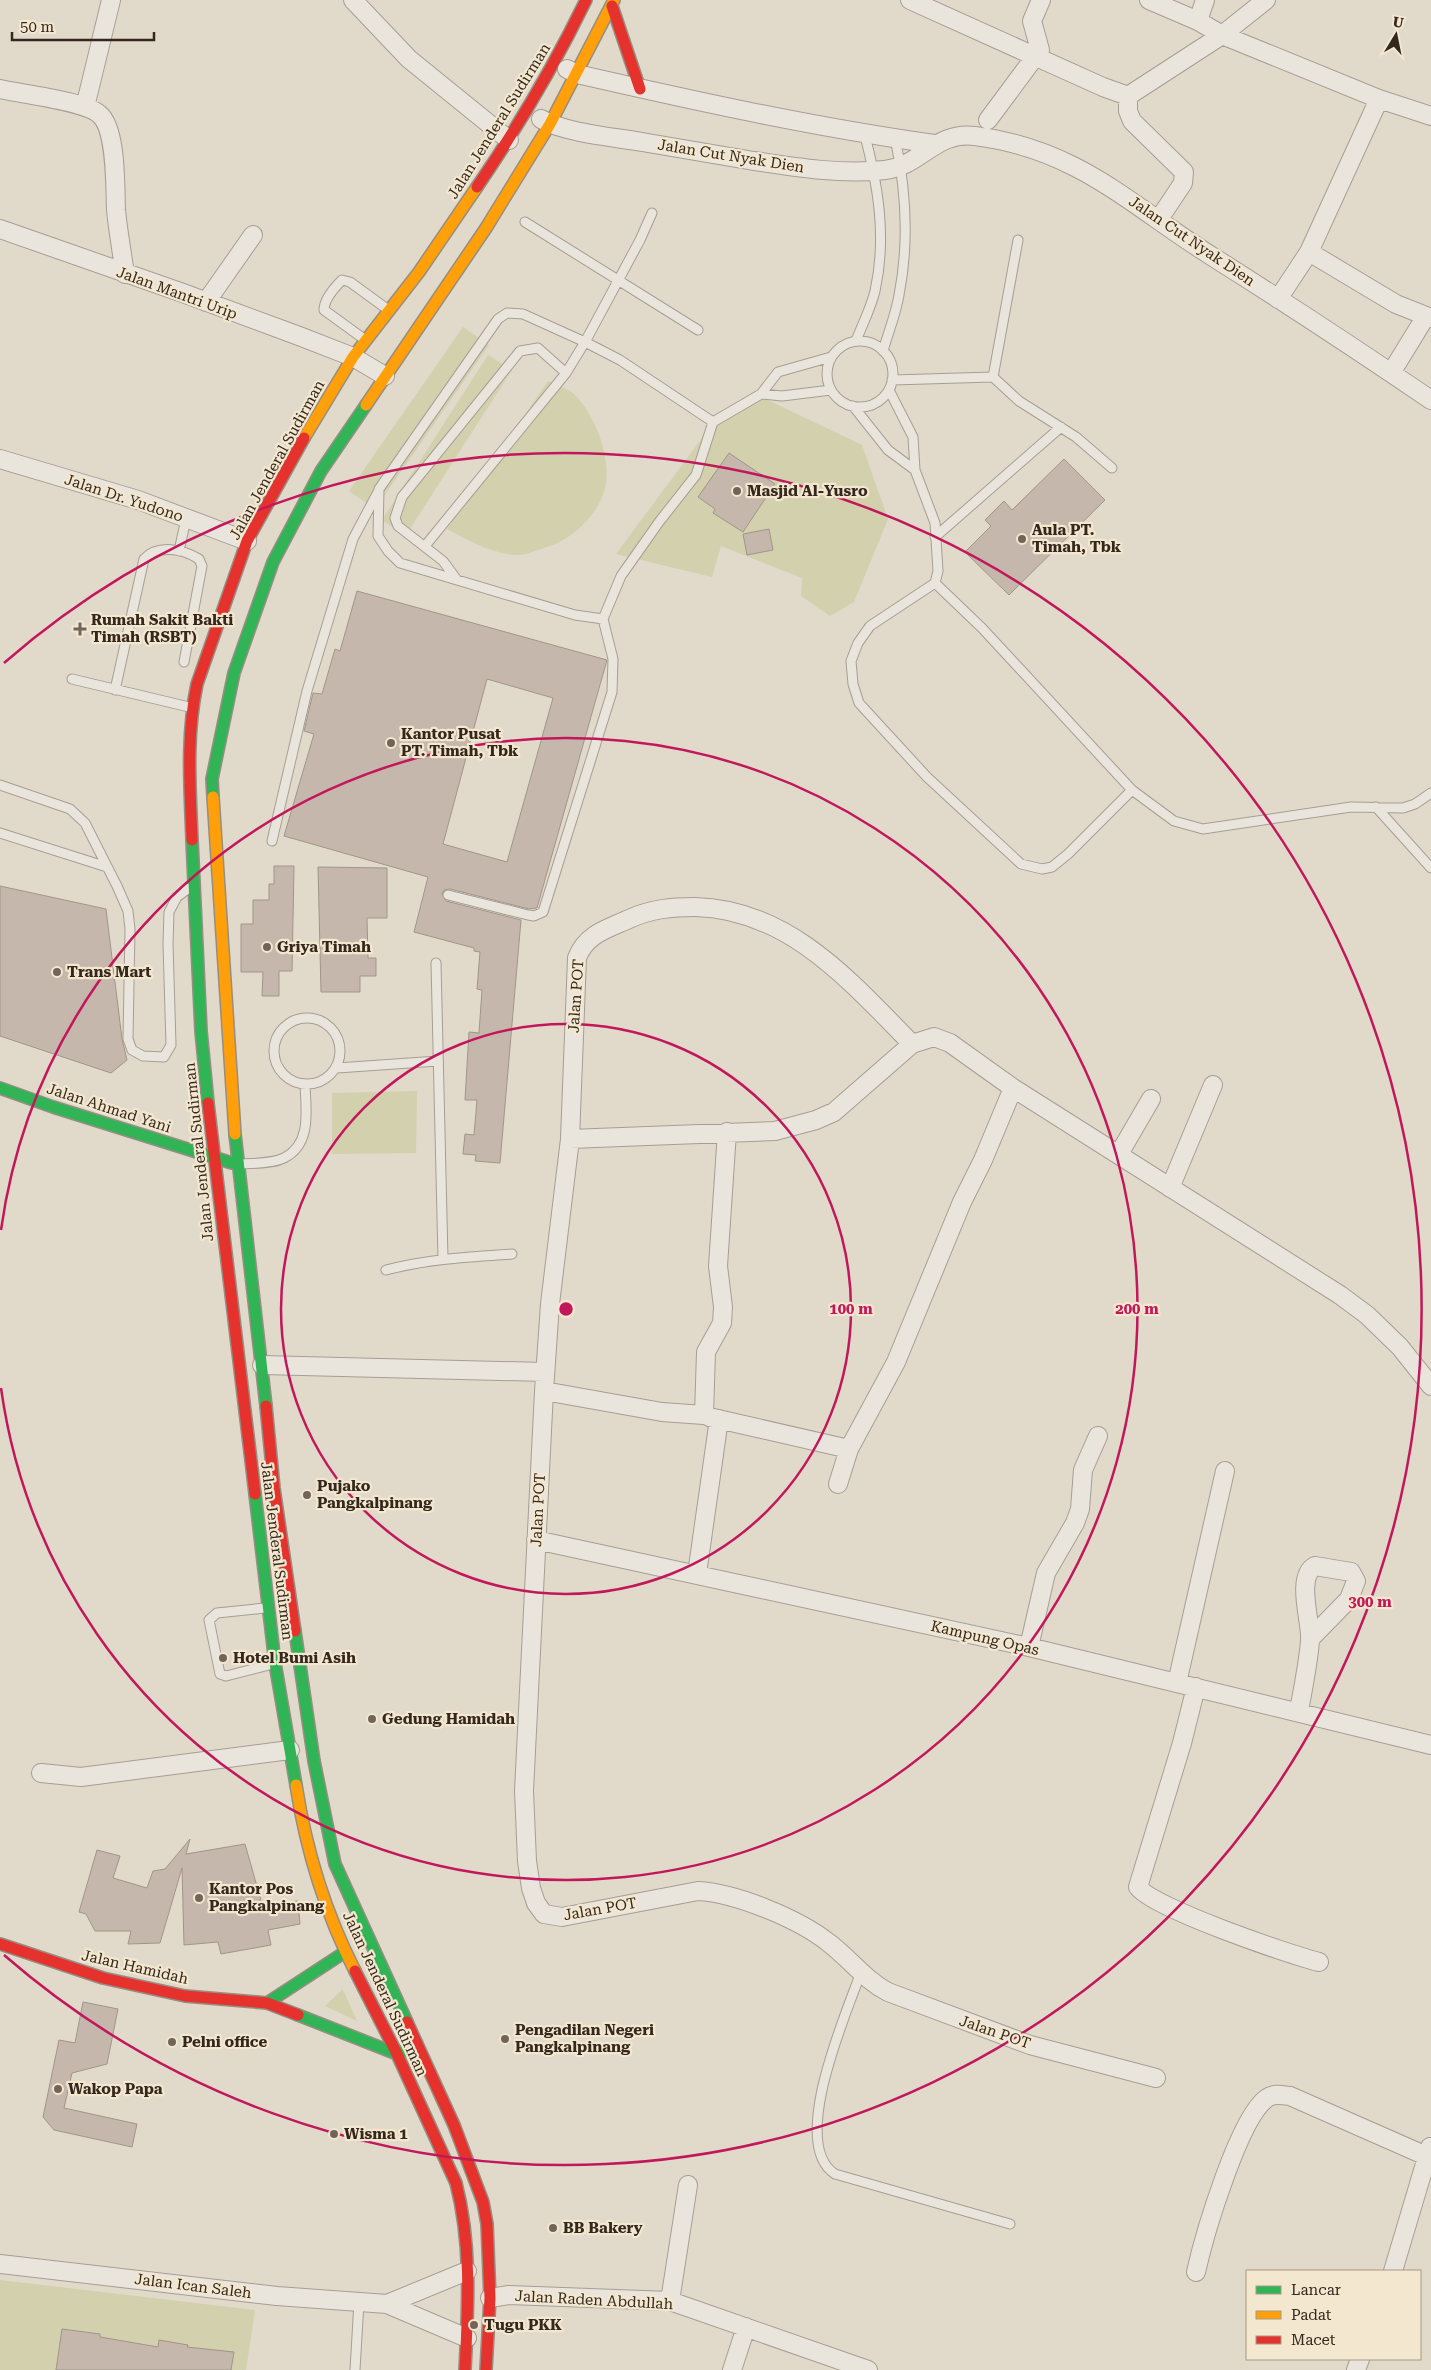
<svg xmlns="http://www.w3.org/2000/svg" width="1431" height="2370" viewBox="0 0 1431 2370" font-family="'Roboto Serif',serif">
<rect width="100%" height="100%" fill="#e1d9ca"/>
<path fill="#d2d0ad" d="M 463,327 L 489,345 L 375,509 L 349,491 Z
M 488,355 L 512,370 L 406,535 L 382,520 Z
M 548,381 C 556,385 569,389 575,395 C 595,415 610,455 606,483 C 602,511 574,539 547,547 C 537,550 525,556 514,555 C 489,552 469,541 447,529 Z
M 755,394 L 862,445 L 888,519 L 854,602 L 830,616 L 801,596 L 802,578 L 721,546 L 712,577 L 616,554 L 708,430 Z
M 417,1091 L 416,1153 L 332,1154 L 332,1093 Z
M 343,1989 L 343,1990 L 357,2021 L 325,2006 Z
M 0,2280 L 255,2310 L 246,2370 L 0,2370 Z"/>
<path fill="#c5b7ab" stroke="#a1958a" fill-rule="evenodd" d="M 729,453 L 775,484 L 743,532 L 713,513 L 715,509 L 698,497 Z
M 1064,459 L 1105,500 L 1009,595 L 965,552 L 991,526 L 985,520 L 1004,501 L 1012,510 Z
M 769,529 L 773,550 L 747,555 L 743,534 Z
M 357,591 L 607,660 L 537,908 L 529,909 L 450,889 L 444,890 L 442,894 L 446,901 L 521,920 L 500,1163 L 475,1161 L 476,1155 L 463,1154 L 465,1134 L 474,1135 L 477,1100 L 465,1100 L 469,1032 L 479,1033 L 482,990 L 477,989 L 480,952 L 474,951 L 474,948 L 414,932 L 428,877 L 284,836 L 314,734 L 304,731 L 313,693 L 322,694 L 335,649 L 340,651 ZM 487,679 L 553,698 L 507,862 L 443,844 Z
M 274,866 L 294,866 L 292,971 L 279,971 L 279,996 L 262,996 L 263,972 L 241,972 L 241,924 L 253,924 L 253,900 L 269,900 L 269,884 L 274,884 Z
M 318,867 L 387,868 L 387,918 L 367,918 L 368,958 L 376,958 L 376,976 L 360,976 L 360,992 L 321,992 Z
M 0,886 L 106,909 L 122,1039 L 127,1060 L 111,1073 L 0,1036 Z
M 190,1839 L 186,1854 L 245,1844 L 262,1904 L 298,1901 L 300,1924 L 268,1930 L 271,1945 L 221,1954 L 218,1942 L 184,1945 L 182,1868 L 160,1943 L 128,1944 L 131,1931 L 95,1931 L 86,1914 L 79,1912 L 97,1850 L 120,1856 L 113,1878 L 147,1888 L 153,1871 L 165,1869 Z
M 83,2002 L 118,2009 L 107,2064 L 72,2073 L 64,2108 L 137,2124 L 132,2147 L 54,2130 L 43,2117 L 59,2040 L 75,2043 Z
M 62,2329 L 100,2334 L 100,2337 L 158,2347 L 159,2340 L 188,2345 L 187,2347 L 234,2352 L 231,2370 L 56,2370 Z"/>
<g fill="none" stroke-linecap="round" stroke-linejoin="round">
<defs>
<path id="lane" d="M 652,213 L 640,240 L 585,342 L 620,360 L 713,422
M 525,222 L 698,330
M 364,339 L 324,310 C 324,300 335,287 342,280 L 350,282 L 387,309
M 856,341 C 862,325 871,308 875,291 C 887,237 878,185 864,132
M827 374a33 33 0 1 1 66 0a33 33 0 1 1-66 0Z
M 883,351 C 888,333 896,314 899,295 C 909,244 906,189 895,138
M 993,377 L 1019,401 L 1076,437 L 1112,468
M 892,380 L 993,377 L 1018,240
M 889,390 L 913,437 L 915,470 L 935,523 L 938,571 L 935,583 L 982,628 L 1132,790 L 1174,821 L 1203,829 L 1351,807 L 1403,808 L 1415,804 L 1431,793
M 761,394 L 782,396 L 831,390
M 853,406 L 888,450 L 915,470
M 935,537 L 1061,427
M 425,546 L 566,373 L 585,342 L 523,314 L 507,313 L 498,319 L 379,489 L 378,536 L 388,551 L 400,563 L 575,615 L 603,619 L 621,576 L 659,522 L 696,475 L 713,422 L 761,394 L 778,372 L 831,357
M 179,551 L 186,519
M 457,580 L 443,561 L 398,526 L 395,518 L 402,497 L 520,351 L 538,348 L 566,373
M 935,583 L 870,626 L 858,643 L 851,661 L 853,684 L 859,703 L 927,777 L 1021,864 L 1042,869 L 1052,867 L 1068,854 L 1132,790
M 72,679 L 189,707
M 115,690 L 144,559 C 158,544 183,549 199,559 L 202,566 L 184,662
M 0,785 L 70,809 L 85,823 L 117,886 L 128,911 L 130,929 L 128,1039 L 132,1050 L 143,1056 L 164,1057 L 171,1045 L 168,944 L 169,912 L 177,897 L 189,888
M 1376,807 L 1431,868
M 0,833 L 107,867
M 272,841 L 307,691 L 353,539 L 378,492
M 448,895 L 528,915 L 534,916 L 543,912 L 612,692 L 613,659 L 603,619
M 436,963 L 443,1259
M274 1051a33 33 0 1 1 66 0a33 33 0 1 1-66 0Z
M 337,1068 L 438,1061
M 242,1164 C 254,1163 272,1164 284,1158 C 312,1144 306,1110 305,1085
M 386,1270 C 428,1259 469,1257 512,1254
M 265,1608 L 217,1613 L 209,1620 L 220,1674 L 226,1676 L 273,1664
M 861,1972 C 847,2012 788,2144 835,2174 L 1010,2224
M 355,2370 L 359,2302"/>
<path id="street" d="M 353,0 L 409,59 L 509,140
M 910,0 L 1103,87 L 1128,96 L 1222,35 L 1266,0
M 1149,0 L 1198,21 L 1222,35 L 1379,99 L 1431,116
M 1198,21 L 1205,0
M 567,69 L 577,74 C 695,101 813,127 934,144
M 0,89 C 22,94 84,101 99,114 C 117,128 115,188 116,210 C 118,231 122,253 125,274
M 1128,96 L 1128,111 L 1132,121 L 1184,172 L 1183,183 L 1159,219
M 85,107 L 111,0
M 541,119 C 565,133 613,137 642,142 C 677,148 713,154 748,160 C 793,167 840,175 885,170 C 921,166 935,131 975,136 C 1078,149 1130,205 1213,257 C 1286,303 1359,351 1431,400
M 988,120 L 1040,50 L 1032,21 L 1041,0
M 0,229 L 183,293 L 299,336 L 353,357 L 385,376
M 1309,252 L 1396,304 L 1431,318
M 1278,299 L 1309,252 L 1379,99
M 206,302 L 253,235
M 1391,373 L 1426,316
M 0,459 L 138,500 L 247,541
M 912,1044 C 851,982 789,909 695,907 C 671,907 651,909 629,919 C 607,929 586,934 577,958 L 570,1139 L 550,1304 L 544,1391 L 524,1791 L 527,1861 L 531,1888 L 536,1903 L 544,1914 L 562,1917 L 698,1891 C 736,1893 799,1919 829,1943 C 850,1959 865,1980 888,1992 L 1030,2045 L 1156,2078
M 570,1139 L 775,1131 L 816,1120 L 834,1112 L 912,1044 L 934,1037 L 950,1043 L 1013,1088 L 1340,1295 L 1367,1315 L 1400,1347 L 1431,1386
M 1119,1154 L 1151,1099
M 1170,1188 L 1213,1085
M 262,1365 L 545,1372
M 544,1391 L 662,1412 L 704,1415 L 706,1352 L 722,1323 L 723,1307 L 718,1266 L 727,1132
M 709,1417 L 849,1449
M 838,1484 L 849,1449 L 896,1362 L 962,1202 L 983,1160 L 1013,1088
M 536,1540 L 1029,1647 L 1431,1745
M 697,1574 L 719,1419
M 1029,1647 L 1046,1573 L 1075,1523 L 1080,1509 L 1083,1470 L 1098,1436
M 1177,1683 L 1225,1471
M 1196,1687 L 1182,1743 L 1138,1887 C 1153,1908 1288,1954 1319,1962
M 1299,1711 C 1303,1688 1308,1665 1310,1641 C 1312,1624 1295,1577 1315,1566 L 1351,1572 L 1356,1581 L 1349,1599 L 1310,1639
M 41,1773 L 81,1777 L 290,1750
M 0,2264 L 277,2296 L 387,2304 L 467,2338
M 1393,2271 L 1430,2147
M 1196,2272 C 1204,2236 1239,2117 1267,2098 C 1274,2093 1282,2095 1290,2096 L 1431,2158
M 490,2298 L 509,2295 L 670,2301 L 868,2370
M 670,2301 L 688,2185
M 387,2304 L 467,2271
M 732,2370 L 746,2327
M 1356,2370 L 1360,2359"/>
<path id="fast" d="M 213,797 L 212,779 L 234,673 L 273,562 L 321,471 L 366,405
M 192,840 L 201,1031 L 208,1103
M 0,1088 L 53,1107 L 232,1163
M 235,1134 L 266,1406
M 255,1494 L 275,1663 L 296,1785
M 295,1631 L 314,1761 L 335,1864 L 407,2022
M 267,2003 L 345,1952
M 298,2015 L 397,2054 L 408,2049"/>
<path id="slow" d="M 366,405 L 486,228 L 550,124 L 614,0
M 304,438 L 353,357 L 419,272 L 477,187
M 213,797 L 235,1134
M 296,1785 C 306,1850 325,1912 355,1971"/>
<path id="jam" d="M 612,6 L 640,89
M 477,187 C 518,127 554,66 586,0
M 192,840 C 190,787 186,736 197,684 L 247,541 L 304,438
M 208,1103 L 255,1494
M 266,1406 L 274,1488 L 295,1631
M 0,1944 L 103,1978 L 185,1996 L 267,2003 L 298,2015
M 355,1971 L 397,2054 L 456,2183 C 472,2245 468,2307 465,2370
M 407,2022 L 454,2125 L 483,2202 L 487,2224 L 490,2298 L 486,2370"/>
</defs>
<use href="#lane" stroke="#a69e94" stroke-width="11"/>
<use href="#street" stroke="#a69e94" stroke-width="20"/>
<use href="#fast" stroke="#968e83" stroke-width="14"/>
<use href="#slow" stroke="#968e83" stroke-width="14"/>
<use href="#jam" stroke="#968e83" stroke-width="14"/>
<use href="#lane" stroke="#eae5dc" stroke-width="9"/>
<use href="#street" stroke="#eae5dc" stroke-width="18"/>
<use href="#fast" stroke="#30b455" stroke-width="11"/>
<use href="#slow" stroke="#ff9f0a" stroke-width="11"/>
<use href="#jam" stroke="#e5322d" stroke-width="11"/>
</g>
<g fill="none" stroke="#c2185b" stroke-width="2.5">
<circle cx="566" cy="1309" r="285"/>
<path d="M1 1230A571 571 0 1 1 1 1388"/>
<path d="M4 663A856 856 0 1 1 4 1955"/>
</g>
<g fill="#71655a" stroke="#f3e7cf" stroke-width="2">
<circle cx="737" cy="491" r="5"/>
<circle cx="1022" cy="539" r="5"/>
<path d="M77.5 621.5h5v5h5v5h-5v5h-5v-5h-5v-5h5z"/>
<circle cx="391" cy="743" r="5"/>
<circle cx="267" cy="947" r="5"/>
<circle cx="57" cy="972" r="5"/>
<circle cx="307" cy="1495" r="5"/>
<circle cx="223" cy="1658" r="5"/>
<circle cx="372" cy="1719" r="5"/>
<circle cx="199" cy="1898" r="5"/>
<circle cx="505" cy="2039" r="5"/>
<circle cx="172" cy="2042" r="5"/>
<circle cx="58" cy="2089" r="5"/>
<circle cx="334" cy="2134" r="5"/>
<circle cx="553" cy="2228" r="5"/>
<circle cx="474" cy="2325" r="5"/>
</g>
<g text-anchor="middle" dominant-baseline="central" stroke-width="4.5" stroke-linejoin="round" paint-order="stroke">
<g font-size="15" fill="#34271d" stroke="#f3e7cf">
<text transform="translate(499 121) rotate(-58)">Jalan Jenderal Sudirman</text>
<text transform="translate(731 156) rotate(9)">Jalan Cut Nyak Dien</text>
<text transform="translate(1192 241) rotate(34)">Jalan Cut Nyak Dien</text>
<text transform="translate(177 293) rotate(20)">Jalan Mantri Urip</text>
<text transform="translate(277 460) rotate(-61)">Jalan Jenderal Sudirman</text>
<text transform="translate(124 498) rotate(18)">Jalan Dr. Yudono</text>
<text transform="translate(576 996) rotate(-86)">Jalan POT</text>
<text transform="translate(109 1108) rotate(18)">Jalan Ahmad Yani</text>
<text transform="translate(199 1152) rotate(-96)">Jalan Jenderal Sudirman</text>
<text transform="translate(538 1510) rotate(-87)">Jalan POT</text>
<text transform="translate(277 1551) rotate(83)">Jalan Jenderal Sudirman</text>
<text transform="translate(985 1638) rotate(13)">Kampung Opas</text>
<text transform="translate(600 1909) rotate(-10)">Jalan POT</text>
<text transform="translate(135 1967) rotate(13)">Jalan Hamidah</text>
<text transform="translate(385 1994) rotate(65)">Jalan Jenderal Sudirman</text>
<text transform="translate(995 2032) rotate(19)">Jalan POT</text>
<text transform="translate(193 2286) rotate(7)">Jalan Ican Saleh</text>
<text transform="translate(594 2300) rotate(3)">Jalan Raden Abdullah</text>
</g>
<g font-size="15" font-weight="bold" fill="#34271d" stroke="#f3e7cf" text-anchor="start">
<text x="747" y="491">Masjid Al-Yusro</text>
<text x="1032" y="530">Aula PT.<tspan x="1032" dy="17">Timah, Tbk</tspan></text>
<text x="91" y="620">Rumah Sakit Bakti<tspan x="91" dy="17">Timah (RSBT)</tspan></text>
<text x="401" y="734">Kantor Pusat<tspan x="401" dy="17">PT. Timah, Tbk</tspan></text>
<text x="277" y="947">Griya Timah</text>
<text x="67" y="972">Trans Mart</text>
<text x="317" y="1486">Pujako<tspan x="317" dy="17">Pangkalpinang</tspan></text>
<text x="233" y="1658">Hotel Bumi Asih</text>
<text x="382" y="1719">Gedung Hamidah</text>
<text x="209" y="1889">Kantor Pos<tspan x="209" dy="17">Pangkalpinang</tspan></text>
<text x="515" y="2030">Pengadilan Negeri<tspan x="515" dy="17">Pangkalpinang</tspan></text>
<text x="182" y="2042">Pelni office</text>
<text x="68" y="2089">Wakop Papa</text>
<text x="344" y="2134">Wisma 1</text>
<text x="563" y="2228">BB Bakery</text>
<text x="484" y="2325">Tugu PKK</text>
</g>
</g>
<circle cx="566" cy="1309" r="8" fill="#c2185b" stroke="#f3e7cf" stroke-width="2.5"/>
<g font-size="15" text-anchor="middle" font-weight="bold" fill="#c2185b" stroke="#f3e7cf" stroke-width="4.5" stroke-linejoin="round" paint-order="stroke">
<text x="851" y="1314">100 m</text>
<text x="1137" y="1314">200 m</text>
<text x="1370" y="1607">300 m</text>
</g>
<rect x="1246" y="2270" width="175" height="90" fill="#f3e7cf" stroke="#a79a88"/>
<rect x="1256" y="2286" width="25" height="8" fill="#30b455" stroke="#a79a88"/>
<text x="1291" y="2295" font-size="15" fill="#34271d">Lancar</text>
<rect x="1256" y="2311" width="25" height="8" fill="#ff9f0a" stroke="#a79a88"/>
<text x="1291" y="2320" font-size="15" fill="#34271d">Padat</text>
<rect x="1256" y="2336" width="25" height="8" fill="#e5322d" stroke="#a79a88"/>
<text x="1291" y="2345" font-size="15" fill="#34271d">Macet</text>
<g transform="translate(1396 35) rotate(10)" stroke="#f3e7cf" stroke-width="4" paint-order="stroke">
<path d="M0-4L9 19L0 12L-9 19Z" fill="#34271d"/>
<text y="-8" font-size="14" font-weight="bold" text-anchor="middle" fill="#34271d">U</text>
</g>
<path d="M12 32v8h142v-8" fill="none" stroke="#34271d" stroke-width="2.5"/>
<text x="20" y="32" font-size="15" fill="#34271d" stroke="#f3e7cf" stroke-width="4" paint-order="stroke">50 m</text>
</svg>
